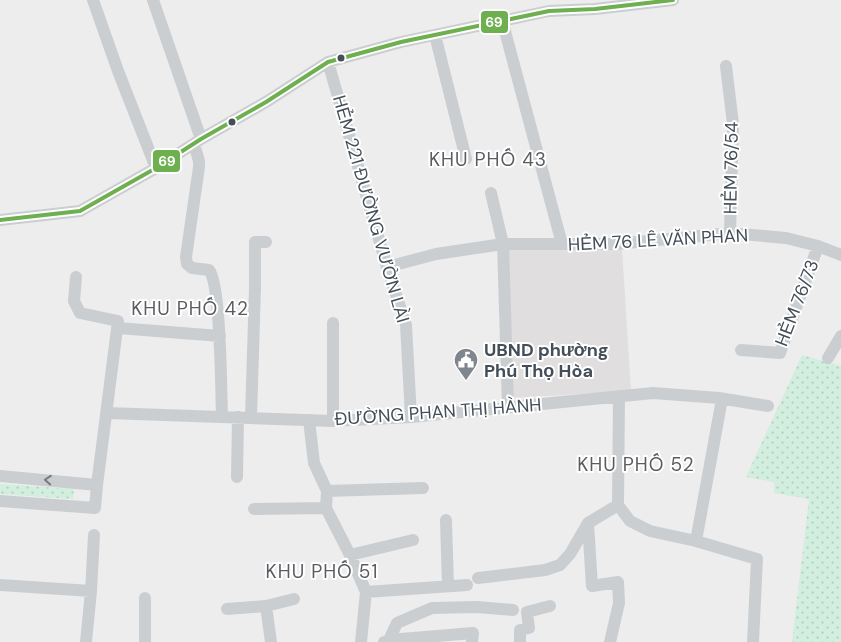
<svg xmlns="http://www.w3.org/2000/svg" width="841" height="642" viewBox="0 0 841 642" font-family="'DM Sans',sans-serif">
<defs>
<pattern id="grass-dots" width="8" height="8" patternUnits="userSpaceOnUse" patternTransform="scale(1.25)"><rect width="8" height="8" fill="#d1eede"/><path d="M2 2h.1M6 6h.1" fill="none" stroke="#b5cec1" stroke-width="1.8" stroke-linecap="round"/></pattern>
</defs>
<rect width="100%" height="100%" fill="#eeeded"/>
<path fill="#e0dedf" d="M 507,249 L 622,249 L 631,391 L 512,398 Z"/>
<path fill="url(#grass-dots)" d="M 802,355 L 841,366 L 841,642 L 792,642 L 809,499 L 774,493 L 774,482 L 746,477 Z
M 0,484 L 74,489 L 73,499 L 0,494 Z"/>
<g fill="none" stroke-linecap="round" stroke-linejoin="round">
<path stroke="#cbced1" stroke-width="12" d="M 93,0 L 118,71 L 156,168
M 153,0 L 201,139
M 502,20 L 562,244
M 435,35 L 466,159
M 328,62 L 387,267 L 406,325 L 411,417
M 726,66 L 733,124 L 730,233
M 194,144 L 199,161 L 199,167 L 186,257 L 187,264 L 192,268 L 209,270 C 221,284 221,392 222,416
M 491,193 L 503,244 L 508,408
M 0,220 L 80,211 L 156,168 L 201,139 L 266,102 L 328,62 L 401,42 L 549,11 L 595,9 L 673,0
M 387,267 L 436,254 L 503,244 L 616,244 L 730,233 L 786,238 L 818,246 L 841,255
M 118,328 L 220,336
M 741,350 L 780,353 L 818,246
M 828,358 L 841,336
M 107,413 L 333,421 L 411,417 L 653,393 L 719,398 L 768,406
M 251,417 L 255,288 L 255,242 L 266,242
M 309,420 L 314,463 L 327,491 L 326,508 L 350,555 L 366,592 L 361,642
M 333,421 L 333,323
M 0,476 L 97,485
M 237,477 L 238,417
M 327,491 L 423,488
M 0,501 L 95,508 L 97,485 L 118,321 L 80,313 L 74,301 L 76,277
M 618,505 L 619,396
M 254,509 L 326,508
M 446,520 L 448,586
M 588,523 L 592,586 L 618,582 L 619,603 L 610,642
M 696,541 L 722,399
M 350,555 L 413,540
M 478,578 L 545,570 L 560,565 L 570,554 L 588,523 L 618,505 L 630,521 L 650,531 L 696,541 L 757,559 L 753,642
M 0,585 L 91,591
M 366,592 L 467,585
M 227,609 L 266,606
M 389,640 L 473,633 L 472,642
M 86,642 L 91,591 L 94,535
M 145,642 L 145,598
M 271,642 L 266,606 L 294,599
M 384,642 L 389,640 L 397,623 L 432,608 L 477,607 L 513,610
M 520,642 L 520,630 L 529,628 L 527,612 L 550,606"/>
<defs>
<path id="bus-1" d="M 0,220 L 80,211 L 156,168 L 201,139 L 266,102 L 328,62 L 401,42 L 549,11 L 595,9 L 673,0"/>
</defs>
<use href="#bus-1" stroke="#fff" stroke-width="8"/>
<use href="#bus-1" stroke="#6eaf4f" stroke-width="4"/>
</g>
<defs><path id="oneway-chevron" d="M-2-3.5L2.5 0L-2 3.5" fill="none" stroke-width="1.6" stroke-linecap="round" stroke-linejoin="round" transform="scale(1.25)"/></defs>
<use stroke="#737b83" href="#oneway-chevron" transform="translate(48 480) rotate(-176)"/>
<defs>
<symbol id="civic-pin" viewBox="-11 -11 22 30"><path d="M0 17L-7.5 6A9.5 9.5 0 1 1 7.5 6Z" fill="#80868d" stroke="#fff"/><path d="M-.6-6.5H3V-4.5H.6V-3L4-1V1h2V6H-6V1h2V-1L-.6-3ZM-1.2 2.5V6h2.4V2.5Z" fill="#fff"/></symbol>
</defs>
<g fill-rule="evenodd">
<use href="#civic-pin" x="452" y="346" width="28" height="38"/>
</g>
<g fill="#444e59" stroke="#fff" stroke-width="2">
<circle cx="341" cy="58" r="4.5"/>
<circle cx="232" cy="122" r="4.5"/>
</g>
<g text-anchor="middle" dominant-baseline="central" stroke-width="4" stroke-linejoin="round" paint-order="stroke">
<g font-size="18" fill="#444e59" stroke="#fff">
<text transform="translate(731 168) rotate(-89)">HẺM 76/54</text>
<text transform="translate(371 209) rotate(74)">HẺM 221 ĐƯỜNG VƯỜN LÀI</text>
<text transform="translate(658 240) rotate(-3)">HẺM 76 LÊ VĂN PHAN</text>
<text transform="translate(797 303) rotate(-69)">HẺM 76/73</text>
<text transform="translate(438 412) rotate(-4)">ĐƯỜNG PHAN THỊ HÀNH</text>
</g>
<g font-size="18" font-weight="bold" fill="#444e59" stroke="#fff" text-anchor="start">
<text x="484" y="350">UBND phường<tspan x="484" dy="21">Phú Thọ Hòa</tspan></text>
</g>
<g font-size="19" letter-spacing="1" fill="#595c61" stroke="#fff">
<text x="488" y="159">KHU PHỐ 43</text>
<text x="190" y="308">KHU PHỐ 42</text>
<text x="636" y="464">KHU PHỐ 52</text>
<text x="322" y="571">KHU PHỐ 51</text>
</g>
</g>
<g stroke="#fff" stroke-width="2">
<rect x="480" y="10" width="29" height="24" rx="5" fill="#6eaf4f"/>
<rect x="152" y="149" width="29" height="24" rx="5" fill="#6eaf4f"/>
</g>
<g font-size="14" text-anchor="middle" font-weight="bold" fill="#fff">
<text x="494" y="27">69</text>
<text x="167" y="166">69</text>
</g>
</svg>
